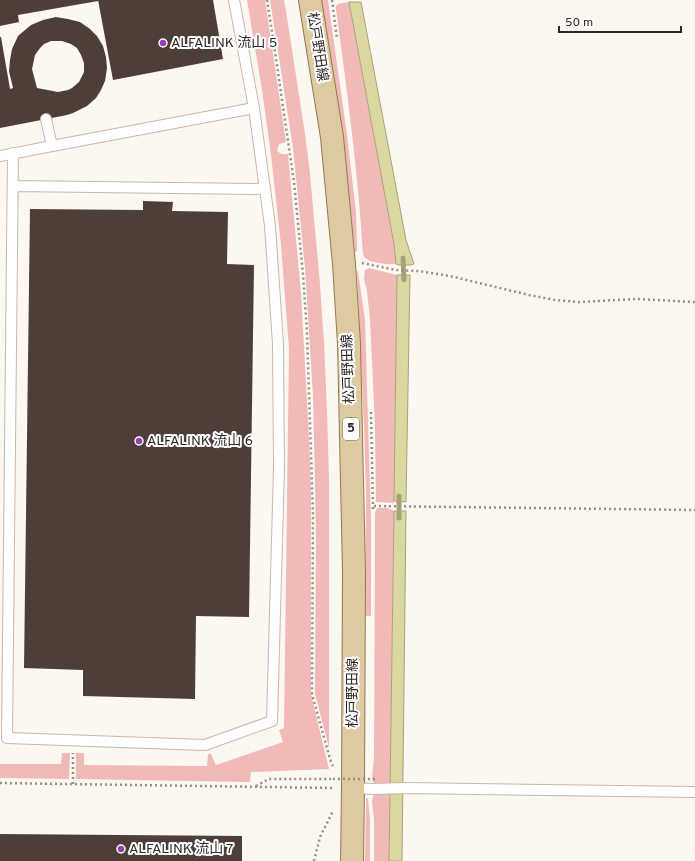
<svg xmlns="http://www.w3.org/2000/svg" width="695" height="861" viewBox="0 0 695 861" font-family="Overpass,'Noto Sans JP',sans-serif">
<rect width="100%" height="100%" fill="#fdf7f1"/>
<path fill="#f1bab8" d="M 247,0 L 265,0 L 286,142 L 279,144 L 277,150 C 279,154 283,155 288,154 L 301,293 L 309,437 L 311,490 L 311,694 L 329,769 L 251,772 L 250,782 L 76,779 L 76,753 L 84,753 L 84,765 L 207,766 L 208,754 L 211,754 L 216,765 L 283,742 L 279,730 L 284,728 L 289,349 L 281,245 L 271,155 L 262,90 Z
M 270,0 L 284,0 L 286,11 L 305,134 L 310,174 L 320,284 L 324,342 L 327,410 L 329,479 L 329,748 L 315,694 L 316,536 L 315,483 L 313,396 L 305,268 L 293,148 Z
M 321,0 L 328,0 L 347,135 L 356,212 L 357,251 L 355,252 L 342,135 Z
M 349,2 L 394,244 L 396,264 C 390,265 372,263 367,259 C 364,257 364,256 363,254 C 358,172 347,90 336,9 L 336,6 L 338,4 Z
M 369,268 L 397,275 L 394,503 L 376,502 L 375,427 L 370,319 L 367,291 L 364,279 L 365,270 Z
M 357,271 L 358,271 L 365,320 L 371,520 L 371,616 L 365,616 L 366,494 L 364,427 Z
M 377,508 L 388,508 L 394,511 L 390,785 L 376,784 L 373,782 L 372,779 L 374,756 L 375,513 Z
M 62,753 L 70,753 L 69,779 L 0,778 L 0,764 L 61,764 Z
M 390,790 L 389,861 L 374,861 L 374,820 L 372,801 L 373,797 L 375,793 Z
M 366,798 L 368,799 L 370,819 L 370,861 L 365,861 Z"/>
<path fill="#dbd7a0" stroke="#a7a27a" d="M 349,2 L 361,2 L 406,240 L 414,264 L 411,265 L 398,265 L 396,264 L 394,244 Z
M 397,275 L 410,275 L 406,502 L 394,501 Z
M 394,511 L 406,511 L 402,861 L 389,861 Z"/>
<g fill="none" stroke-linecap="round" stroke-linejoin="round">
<path stroke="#a7a27a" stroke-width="5" d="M 403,258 L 404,280
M 399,518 L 399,496"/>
</g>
<path fill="#4e3e38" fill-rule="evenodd" d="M 0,0 L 98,0 L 98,1 L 18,15 L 19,22 L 0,26 Z
M 98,0 L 213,0 L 223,59 L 113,80 Z
M 56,17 L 68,19 L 80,22 L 90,29 L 97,36 L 103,46 L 106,57 L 107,68 L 105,81 L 101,90 L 96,98 L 87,106 L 73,113 L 67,115 L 0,128 L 0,37 L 1,37 L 10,89 L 13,88 L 9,71 L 10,60 L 12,49 L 18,36 L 31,25 L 43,20 ZM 51,41 L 62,41 L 71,44 L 77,48 L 81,55 L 84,63 L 84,72 L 79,82 L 72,88 L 68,90 L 58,92 L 37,88 L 32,69 L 35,55 L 40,48 L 44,44 Z
M 143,201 L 173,202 L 172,211 L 228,212 L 227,264 L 254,265 L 249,617 L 196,616 L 195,699 L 83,696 L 83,670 L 24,668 L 30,209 L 143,210 Z
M 0,834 L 242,836 L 242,861 L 0,861 Z"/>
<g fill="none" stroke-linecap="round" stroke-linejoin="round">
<defs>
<path id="service" d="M 234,0 L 254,108
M 13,153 L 7,738 L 205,745 L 272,721 L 279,468 L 278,344 L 270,226 L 254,108 L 52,146
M 0,156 L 52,146 L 46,119
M 13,186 L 265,189
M 353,788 L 373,789 L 406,788 L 695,792"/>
<path id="primary" d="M 310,0 L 332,137 L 344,264 L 349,344 L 352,482 L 354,572 L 353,788 L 352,861"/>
</defs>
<use href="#service" stroke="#c7b8ab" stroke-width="12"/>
<use href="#primary" stroke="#927a4b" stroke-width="24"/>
<path stroke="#958f8a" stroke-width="2.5" stroke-dasharray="2 3" stroke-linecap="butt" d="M 267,0 L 274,45 L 294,182 L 303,274 L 307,332 L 313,515 L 312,694 L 330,759 L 333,766
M 332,0 L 337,39
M 362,263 L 396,270 L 419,271 L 450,276 L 529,295 L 555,300 L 579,302 L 636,299 L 695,302
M 371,412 L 373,509
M 374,506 L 695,510
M 0,783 L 334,788
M 73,784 L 73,753
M 256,786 L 269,779 L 333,779
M 314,861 L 320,837 L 333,811"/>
<use href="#service" stroke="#fff" stroke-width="10"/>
<use href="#primary" stroke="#decaa0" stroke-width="22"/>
<path stroke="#958f8a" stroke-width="2.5" stroke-dasharray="2 3" stroke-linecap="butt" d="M 333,779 L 377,779"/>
</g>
<g fill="#9440ae" stroke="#fff" stroke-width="1.5">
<circle cx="163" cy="43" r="4"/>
<circle cx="139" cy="441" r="4"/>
<circle cx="121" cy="849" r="4"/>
</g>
<g text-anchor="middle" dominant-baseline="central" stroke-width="4" stroke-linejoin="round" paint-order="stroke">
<rect fill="#fff" stroke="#6d6865" stroke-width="1" x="343" y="418" width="16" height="22" rx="3"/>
<g font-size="13" font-weight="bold" fill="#2e2823">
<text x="351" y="429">5</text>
</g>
<g font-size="14" fill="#2e2823" stroke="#fff" text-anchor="start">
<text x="171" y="43">ALFALINK 流山 5</text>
<text x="147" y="441">ALFALINK 流山 6</text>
<text x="129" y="849">ALFALINK 流山 7</text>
</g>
<g font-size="14" fill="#2e2823" stroke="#fff">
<text transform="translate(317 47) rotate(81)">松戸野田線</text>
<text transform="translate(349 369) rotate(-92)">松戸野田線</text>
<text transform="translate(353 693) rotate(-90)">松戸野田線</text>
</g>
</g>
<path d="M559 26v6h122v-6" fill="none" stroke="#2e2823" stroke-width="2"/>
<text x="565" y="26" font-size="12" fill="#2e2823" stroke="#ffffff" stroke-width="3" paint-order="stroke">50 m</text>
</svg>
